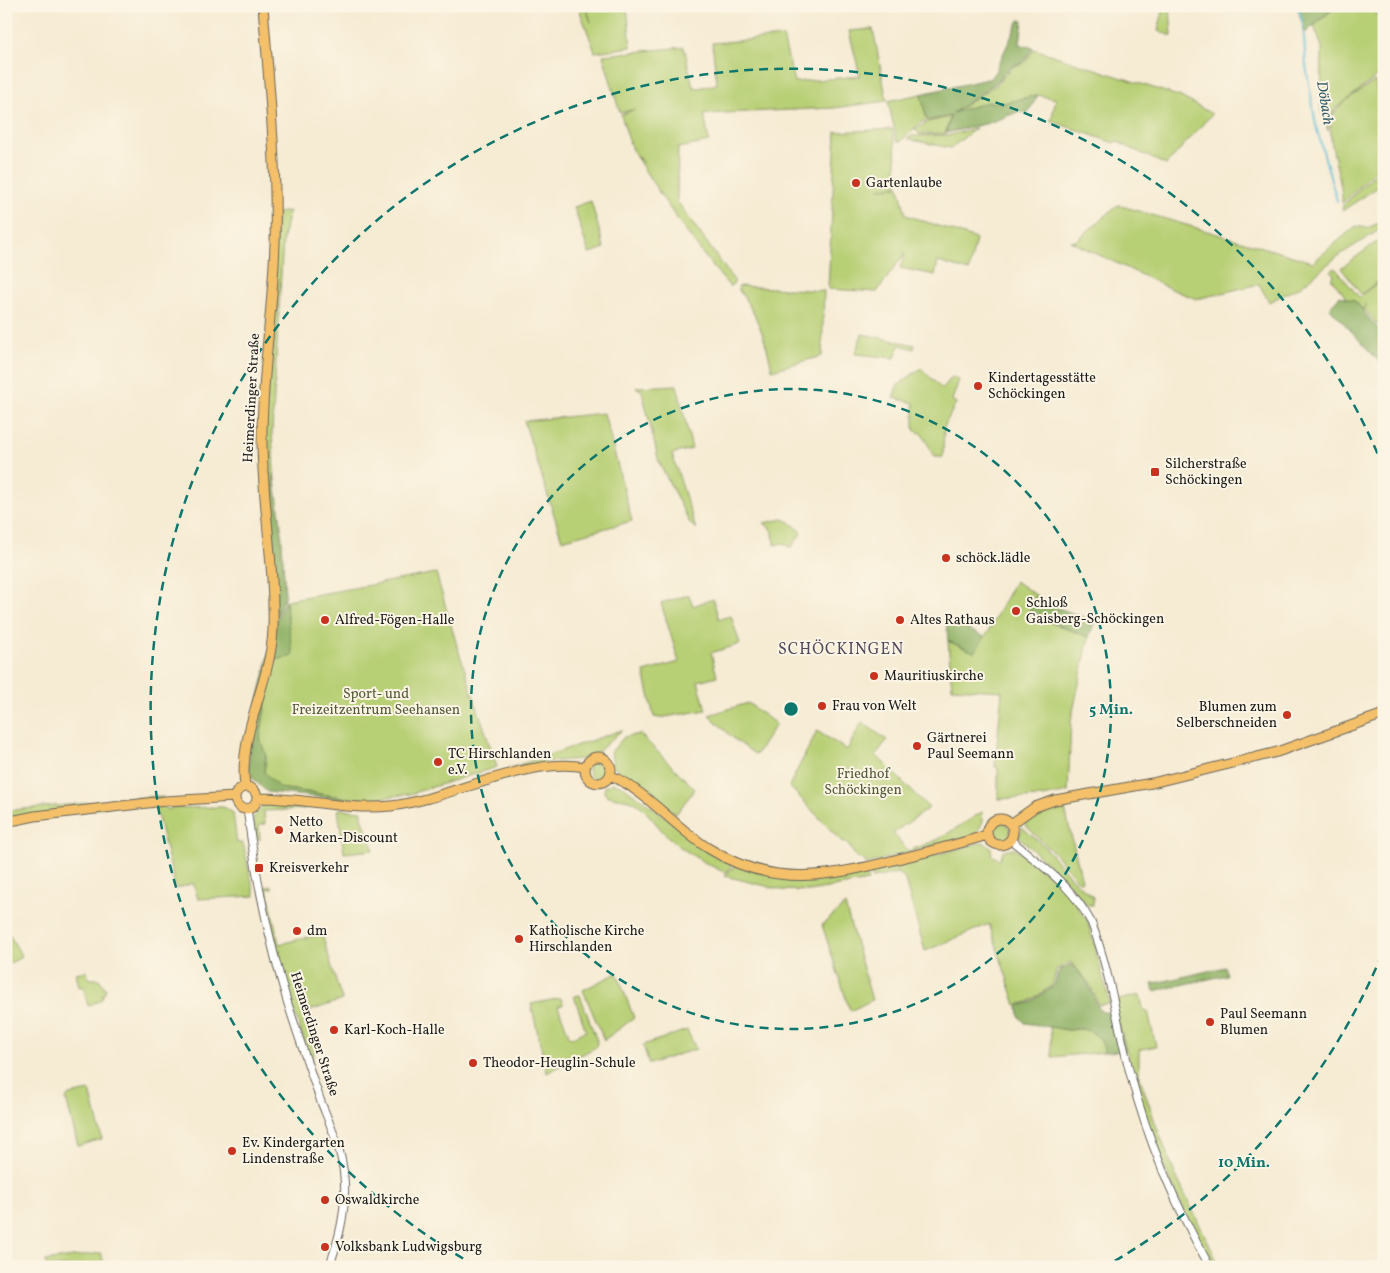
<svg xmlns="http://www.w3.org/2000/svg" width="1390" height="1273" viewBox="0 0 1390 1273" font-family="Vollkorn,serif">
<rect width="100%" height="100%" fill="#fcf5e5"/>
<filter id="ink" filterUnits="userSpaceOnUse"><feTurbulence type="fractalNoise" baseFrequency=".02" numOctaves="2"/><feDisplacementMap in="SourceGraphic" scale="10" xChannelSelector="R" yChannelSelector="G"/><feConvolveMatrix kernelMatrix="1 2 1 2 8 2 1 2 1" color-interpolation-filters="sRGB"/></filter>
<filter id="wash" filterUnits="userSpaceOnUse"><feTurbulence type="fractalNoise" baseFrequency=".0096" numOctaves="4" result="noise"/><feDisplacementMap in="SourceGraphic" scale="20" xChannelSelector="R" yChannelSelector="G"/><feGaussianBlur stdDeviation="1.12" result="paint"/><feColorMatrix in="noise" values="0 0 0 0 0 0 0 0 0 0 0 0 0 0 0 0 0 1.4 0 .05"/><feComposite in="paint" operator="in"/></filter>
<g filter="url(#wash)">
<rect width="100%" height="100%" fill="#f6ebd3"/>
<path fill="#b7cf74" stroke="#6a7648" d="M 578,6 L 585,6 L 591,22 L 586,6 L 627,6 L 631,47 L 595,52 Z
M 1164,6 L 1170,6 L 1172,36 L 1158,31 Z
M 1336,6 L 1375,6 L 1377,8 L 1384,6 L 1384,22 L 1377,9 L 1374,9 L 1384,27 L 1384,71 L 1335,109 L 1330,118 L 1328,131 L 1321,109 L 1322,47 L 1314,26 Z
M 873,29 L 887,101 L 834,108 L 704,114 L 709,142 L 678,148 L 677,201 L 735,282 L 730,287 C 694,246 664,201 635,155 L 644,164 L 632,150 L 621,115 L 635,109 L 620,113 L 603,55 L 684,47 L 693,87 L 698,88 L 717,84 L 712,43 L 783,37 L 794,82 L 860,76 L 849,31 Z
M 1034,49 L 1181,97 L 1212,114 L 1166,165 L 1116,141 L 1114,143 L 1051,121 L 1056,99 L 1038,95 L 1004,103 L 988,102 L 955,112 L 997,84 L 1012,67 L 1024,63 Z
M 1375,81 L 1384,127 L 1384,162 L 1342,203 C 1344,179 1321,130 1335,112 C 1344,100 1362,90 1375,81 Z
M 921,94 L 927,120 L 920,123 L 900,142 L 897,141 L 888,101 Z
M 950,117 L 945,134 L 919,134 L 915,129 L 928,122 Z
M 976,128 L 951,148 L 907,139 L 911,136 L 950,135 Z
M 892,129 C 897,148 895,167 898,186 L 879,188 L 899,187 L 906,215 L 976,239 L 969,271 L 938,262 L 935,275 L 900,268 L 905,253 L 877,292 L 828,289 L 836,132 Z
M 1384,165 L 1384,183 L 1342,211 L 1343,205 Z
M 591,201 L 604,248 L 589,254 L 574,207 Z
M 1118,205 L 1313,262 L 1356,226 L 1367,228 L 1384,221 L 1384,227 L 1338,256 L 1301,286 L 1269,302 L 1259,284 L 1197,299 L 1173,290 L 1070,241 L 1076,241 Z
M 289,211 L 283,238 L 272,431 L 274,472 L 271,505 L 273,526 L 268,504 L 263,445 L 277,213 Z
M 1382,238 L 1384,242 L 1384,277 L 1361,294 L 1341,268 Z
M 1335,268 L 1359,297 L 1384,278 L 1384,332 L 1364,309 L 1367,306 L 1364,303 L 1366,306 L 1362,309 L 1355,301 L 1347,299 L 1331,278 L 1334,275 L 1331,271 Z
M 739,286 L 824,291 L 822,356 L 772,370 C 766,339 757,314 738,289 Z
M 862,334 L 915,345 L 914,349 L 899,345 L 895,358 L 855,354 Z
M 921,368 L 942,389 L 952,377 L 959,380 L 952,400 L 956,403 L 944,427 L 943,457 L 935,457 L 922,434 L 914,430 L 914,403 L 893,398 L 897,386 Z
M 677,385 L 692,449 L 672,454 L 696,529 L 689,522 L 659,462 L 642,391 L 636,387 Z
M 604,413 L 632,521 L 562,540 L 524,421 Z
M 783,519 L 790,522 L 802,532 L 791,548 L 783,543 L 774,545 L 773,531 L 764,523 Z
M 436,573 L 458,649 L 497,767 L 410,794 L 363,800 L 279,788 L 264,772 L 266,757 L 260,738 L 272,665 L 274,660 L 293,656 L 286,614 L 287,600 Z
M 1015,581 L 1036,595 L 1029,614 L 1089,637 L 1071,721 L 1068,792 L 1043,797 L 998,799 L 998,768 L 995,767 L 1002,691 L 952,688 L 948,641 L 974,652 L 985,637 Z
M 689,595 L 693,606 L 713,599 L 719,619 L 731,616 L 740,644 L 711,653 L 717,676 L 698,681 L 706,710 L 659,718 L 654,717 L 644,672 L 679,662 L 661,603 Z
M 748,703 L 776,724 L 756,755 L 734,739 L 709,715 Z
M 862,722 L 887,740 L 876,755 L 929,808 L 893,833 L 908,851 L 937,840 L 982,812 L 983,821 L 977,834 L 866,864 L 865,861 L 857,858 L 847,843 L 842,842 L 789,786 L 817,731 L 847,750 Z
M 622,730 L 599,751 L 583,759 L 544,762 L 507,769 Z
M 640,734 L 695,789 L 676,814 L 613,766 L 611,752 L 624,737 Z
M588 770a10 10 0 1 1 20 0a10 10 0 1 1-20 0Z
M 613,783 L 623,786 L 732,865 L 727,872 L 724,872 C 704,863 685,852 668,837 C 658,827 650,815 639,805 C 629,796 614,801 604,793 L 605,786 Z
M 158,796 L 164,798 L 6,822 L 6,811 L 13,810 Z
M 284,803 L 304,805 L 304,809 L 264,811 L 265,824 L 259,825 L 260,840 L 256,837 L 253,818 L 265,804 Z
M 162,805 L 169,810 L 170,808 L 223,807 L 233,813 L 237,843 L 243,843 L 255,896 L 198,899 L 193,883 L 176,889 L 155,806 Z
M 1064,805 L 1082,881 L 1078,881 L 1056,855 L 1024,824 L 1045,811 Z
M 338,809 L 362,811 L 362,817 L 374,850 L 344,853 Z
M990 832a10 10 0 1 1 20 0a10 10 0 1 1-20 0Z
M 1022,827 L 1044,846 L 1073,880 L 1093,897 L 1093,905 L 1087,905 L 1067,882 L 1019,837 Z
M 983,842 L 991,847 L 992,856 L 1000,859 L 1003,851 L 1015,848 L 1064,887 L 1088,922 L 1110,1003 L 1099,1005 L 1089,983 L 1071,962 L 1057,969 L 1052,986 L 1028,1002 L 1016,1005 L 989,924 L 925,951 L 904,877 L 897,873 L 873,878 L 870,873 Z
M 737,863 L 801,877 L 866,868 L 868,881 L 809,891 L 782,890 L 725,876 Z
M 272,886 L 272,888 L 267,889 L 279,944 L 322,934 L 342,1000 L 310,1011 L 312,1020 L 305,1023 L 307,1024 L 315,1053 L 311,1060 L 289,997 L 262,888 Z
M 845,905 L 872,1000 L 850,1011 L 822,925 Z
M 6,928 L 22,957 L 6,965 Z
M 86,971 L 89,979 L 99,979 L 106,989 L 101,1000 L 88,1006 L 83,986 L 79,987 L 76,973 Z
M 617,973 L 634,1018 L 604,1040 L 583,990 Z
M 580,995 L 597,1041 L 596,1047 L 547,1073 L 531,1004 L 561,998 L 563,1005 L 558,1006 L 570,1038 L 586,1031 L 574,996 Z
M 1140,995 L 1144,1012 L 1148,1011 L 1156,1046 L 1139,1050 L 1139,1075 L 1156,1125 L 1175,1174 L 1220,1267 L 1210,1267 L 1149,1135 L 1113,1001 Z
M 1050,1026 C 1056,1027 1064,1031 1070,1030 C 1088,1028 1101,1030 1105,1052 L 1052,1057 Z
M 687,1030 L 696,1049 L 649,1064 L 643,1045 Z
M 90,1091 L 102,1139 L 78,1146 L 66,1099 L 69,1095 Z
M 101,1253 L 105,1267 L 47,1267 L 45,1261 Z"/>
<path fill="#91b266" stroke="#566741" d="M 1297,6 L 1336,6 L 1305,33 Z
M 1019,20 L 1023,20 L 1020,44 L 1033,48 L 1023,62 L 1011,66 L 998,81 L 953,113 L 988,102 L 1004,103 L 1038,95 L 1028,113 L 1018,112 L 989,123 L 946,133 L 951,116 L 927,121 L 921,94 L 992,78 Z
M 1340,296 L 1355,301 L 1384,336 L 1384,367 L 1329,307 Z
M 274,472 L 281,525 L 285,595 L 276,616 C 275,568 270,520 274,472 Z
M 1036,595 L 1055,607 L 1095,621 L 1089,637 L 1029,614 Z
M 285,600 L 293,656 L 275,660 L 272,665 L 260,738 L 266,757 L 264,772 L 279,788 L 348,798 L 346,800 L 267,792 L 249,775 L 249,741 L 277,618 Z
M 946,619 L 985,637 L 974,652 L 948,641 Z
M 1072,964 L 1087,982 L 1100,1011 L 1116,1015 L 1125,1051 L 1105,1052 L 1100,1038 L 1089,1031 L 1079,1028 L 1069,1030 L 1025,1023 L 1019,1017 L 1018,1006 L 1029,1003 L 1054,986 L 1059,970 Z
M 1225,967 L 1227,975 L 1154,991 L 1152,984 Z"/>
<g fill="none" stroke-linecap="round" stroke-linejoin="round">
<path stroke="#57b9d5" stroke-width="2" d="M 1298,6 L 1303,24 L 1306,66 L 1316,126 L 1337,201"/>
</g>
</g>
<g filter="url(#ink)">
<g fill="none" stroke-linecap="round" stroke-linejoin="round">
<defs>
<path id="minor" d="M 247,808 C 255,874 268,938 287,1001 C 298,1035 309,1068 321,1102 C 331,1127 342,1150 344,1177 C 347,1207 339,1240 329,1267
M 1011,840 C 1044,868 1070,883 1091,922 C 1110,970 1117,1024 1130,1073 C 1148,1142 1175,1205 1210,1267"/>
<path id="major" d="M585 770a13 13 0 1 1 26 0a13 13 0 1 1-26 0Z
M 610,775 C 648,792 673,826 708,848 C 774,890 832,876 902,858 C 931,851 959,844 987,835
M 245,787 C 238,731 271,683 273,629 C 275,562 261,498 262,432 C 263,369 273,306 275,243 C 277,164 269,85 263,6
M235 798a11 11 0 1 1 22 0a11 11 0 1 1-22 0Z
M 257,798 C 302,797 346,811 391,806 C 450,799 528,756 585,767
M987 832a13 13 0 1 1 26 0a13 13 0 1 1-26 0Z
M 6,822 L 35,816 L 165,801 L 235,797
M 1011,824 L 1035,807 L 1055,800 L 1152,783 L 1277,752 L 1384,714"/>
</defs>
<use href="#minor" stroke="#68645c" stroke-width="9"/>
<use href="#major" stroke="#68645c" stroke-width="11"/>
<use href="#minor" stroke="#fff" stroke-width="7"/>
<use href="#major" stroke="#f4c16a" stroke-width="9"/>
</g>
</g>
<g fill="none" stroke="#0f766e" stroke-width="2.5" stroke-dasharray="9 6">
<circle cx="791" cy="709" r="320"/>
<path d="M1382 954A640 640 0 0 1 1106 1266M476 1266A640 640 0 1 1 1382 464"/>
</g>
<g fill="#c8321e" stroke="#fcf5e5" stroke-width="2">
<circle cx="856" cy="183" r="5"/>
<circle cx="978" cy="386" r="5"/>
<rect x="1150" y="467" width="10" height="10" rx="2.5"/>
<circle cx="946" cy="558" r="5"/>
<circle cx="1016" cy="611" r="5"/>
<circle cx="325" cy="620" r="5"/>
<circle cx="900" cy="620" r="5"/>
<circle cx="874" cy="676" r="5"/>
<circle cx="822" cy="706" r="5"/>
<circle cx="1287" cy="715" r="5"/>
<circle cx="917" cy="746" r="5"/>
<circle cx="438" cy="762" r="5"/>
<circle cx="279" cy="830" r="5"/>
<rect x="254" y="863" width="10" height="10" rx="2.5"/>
<circle cx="297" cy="931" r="5"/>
<circle cx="519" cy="939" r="5"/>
<circle cx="1210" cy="1022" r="5"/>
<circle cx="334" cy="1030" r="5"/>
<circle cx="473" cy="1063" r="5"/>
<circle cx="232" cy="1151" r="5"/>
<circle cx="325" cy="1200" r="5"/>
<circle cx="325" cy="1247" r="5"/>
</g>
<g text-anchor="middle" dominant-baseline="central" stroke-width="4" stroke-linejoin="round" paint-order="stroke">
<g font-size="14" fill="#1c1c1c" stroke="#fcf5e5" text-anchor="start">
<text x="866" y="183">Gartenlaube</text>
<text x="988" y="378">Kindertagesstätte<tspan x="988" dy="16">Schöckingen</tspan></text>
<text x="1165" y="464">Silcherstraße<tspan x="1165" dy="16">Schöckingen</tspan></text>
<text x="956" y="558">schöck.lädle</text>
<text x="1026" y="603">Schloß<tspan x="1026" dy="16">Gaisberg-Schöckingen</tspan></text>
<text x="335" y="620">Alfred-Fögen-Halle</text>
<text x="910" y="620">Altes Rathaus</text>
<text x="884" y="676">Mauritiuskirche</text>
<text x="832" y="706">Frau von Welt</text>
<text x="1277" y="707" text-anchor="end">Blumen zum<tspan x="1277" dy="16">Selberschneiden</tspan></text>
<text x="927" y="738">Gärtnerei<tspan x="927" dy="16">Paul Seemann</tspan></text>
<text x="448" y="754">TC Hirschlanden<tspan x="448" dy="16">e.V.</tspan></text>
<text x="289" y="822">Netto<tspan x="289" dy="16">Marken-Discount</tspan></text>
<text x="269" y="868">Kreisverkehr</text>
<text x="307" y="931">dm</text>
<text x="529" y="931">Katholische Kirche<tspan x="529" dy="16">Hirschlanden</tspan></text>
<text x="1220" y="1014">Paul Seemann<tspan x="1220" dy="16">Blumen</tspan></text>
<text x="344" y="1030">Karl-Koch-Halle</text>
<text x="483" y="1063">Theodor-Heuglin-Schule</text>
<text x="242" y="1143">Ev. Kindergarten<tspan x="242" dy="16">Lindenstraße</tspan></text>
<text x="335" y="1200">Oswaldkirche</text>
<text x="335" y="1247">Volksbank Ludwigsburg</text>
</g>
<g font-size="14" fill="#1c1c1c" stroke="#fcf5e5">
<text transform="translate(252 398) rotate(-87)">Heimerdinger Straße</text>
<text transform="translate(314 1034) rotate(72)">Heimerdinger Straße</text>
</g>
<g font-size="14" fill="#525b3b" stroke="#fcf5e5">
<text x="376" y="694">Sport- und<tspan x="376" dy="16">Freizeitzentrum Seehansen</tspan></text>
<text x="863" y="774">Friedhof<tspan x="863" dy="16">Schöckingen</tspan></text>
</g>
<g font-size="15" font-style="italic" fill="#345b66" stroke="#fcf5e5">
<text transform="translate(1324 103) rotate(81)">Döbach</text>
</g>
<g font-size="16" letter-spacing="1" fill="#504a5c" stroke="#fcf5e5">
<text x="841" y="650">SCHÖCKINGEN</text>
</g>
</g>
<circle cx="791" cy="709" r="8" fill="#0f766e" stroke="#fcf5e5" stroke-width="2.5"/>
<g font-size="15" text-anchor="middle" font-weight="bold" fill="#0f766e" stroke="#fcf5e5" stroke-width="4" stroke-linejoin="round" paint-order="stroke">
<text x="1111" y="714">5 Min.</text>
<text x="1244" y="1167">10 Min.</text>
</g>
<rect width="1390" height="1273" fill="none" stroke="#fcf5e5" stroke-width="25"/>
</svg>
